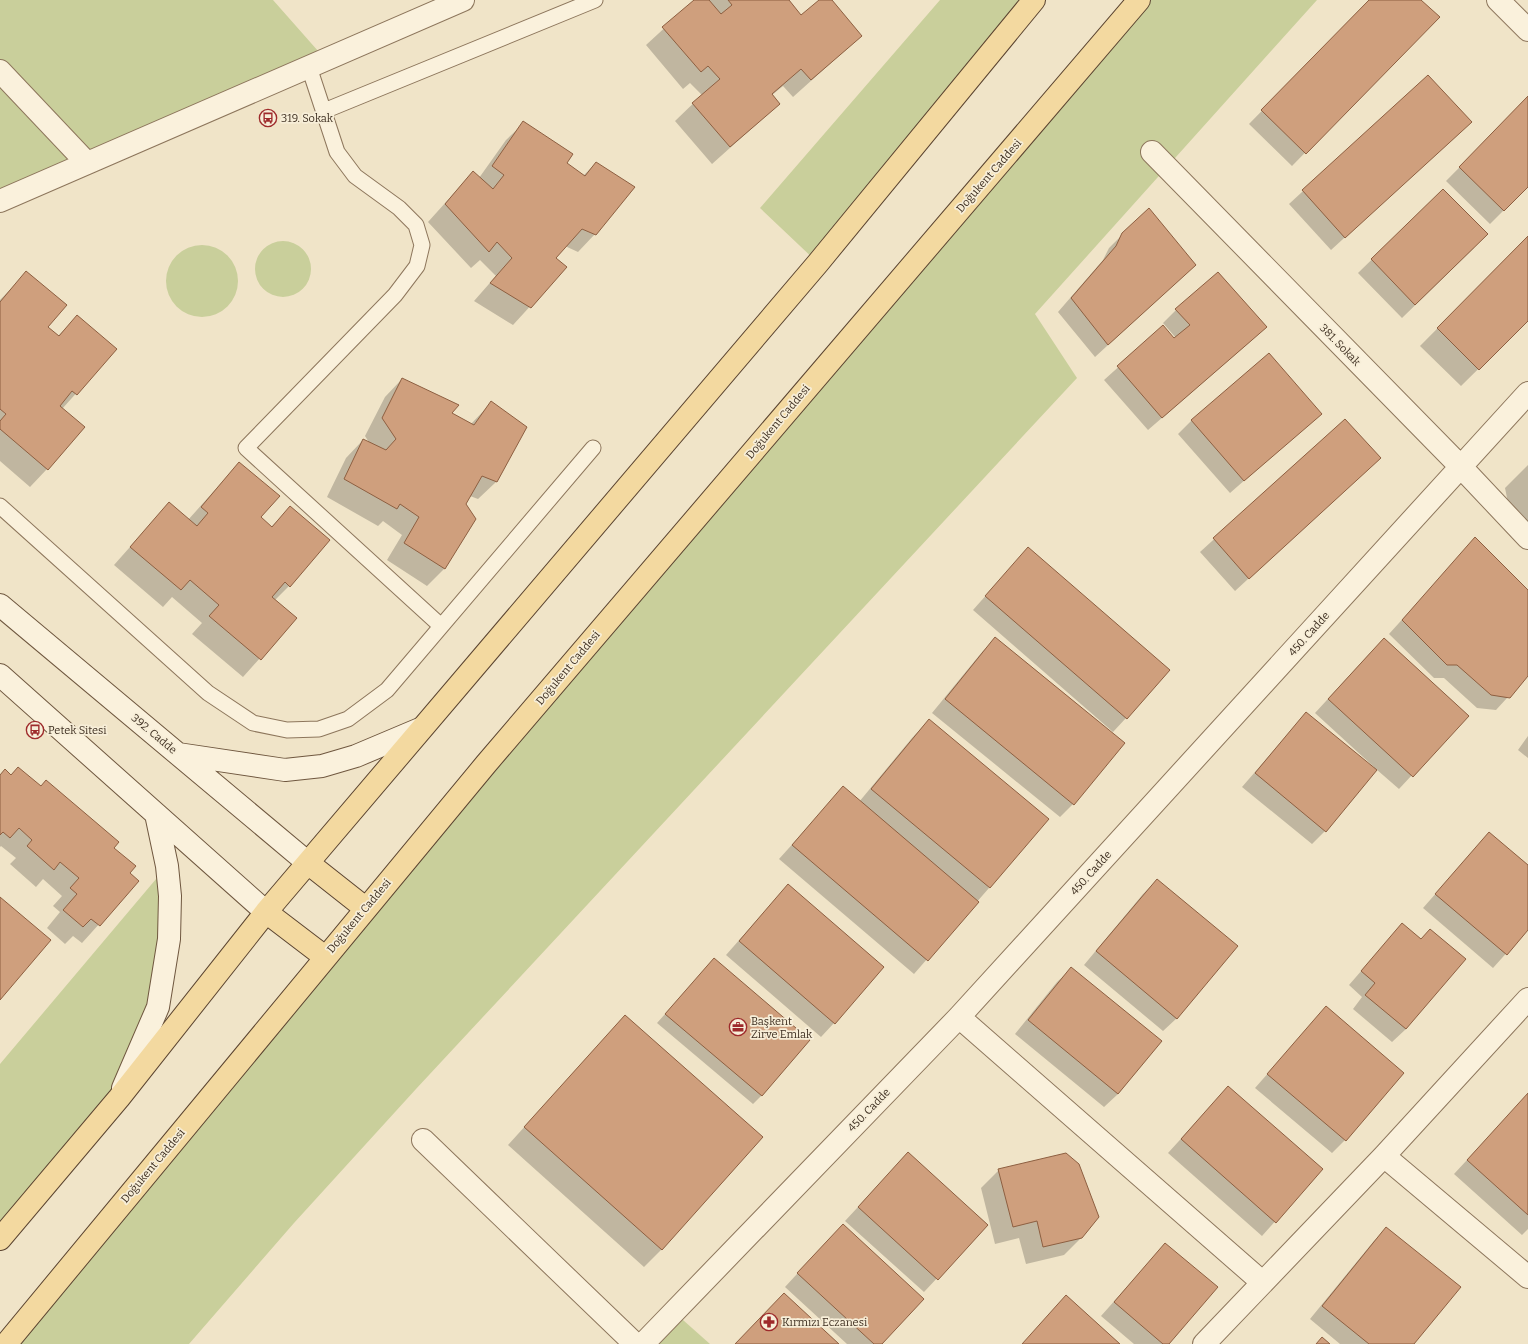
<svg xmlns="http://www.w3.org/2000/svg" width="1528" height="1344" viewBox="0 0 1528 1344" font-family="Bitter,serif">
<rect width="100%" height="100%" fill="#f0e4c8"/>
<path fill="#c9cf9b" d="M 0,0 L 273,0 L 326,60 L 0,201 Z
M 940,0 L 1034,0 L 818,263 L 760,208 Z
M 1139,0 L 1317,0 L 1035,314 L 1077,378 L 416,1089 L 294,1223 L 189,1344 L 6,1344 Z
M255 269a28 28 0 1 1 56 0a28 28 0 1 1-56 0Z
M166 281a36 36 0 1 1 72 0a36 36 0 1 1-72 0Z
M 167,866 L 169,939 L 119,1098 L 0,1239 L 0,1064 Z
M 674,1312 L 710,1344 L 645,1344 Z"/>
<path fill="#0003" d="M 695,0 L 788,0 L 801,17 L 821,0 L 830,0 L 861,36 L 793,97 L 783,86 L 772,95 L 779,104 L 712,164 L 675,121 L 702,95 L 690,83 L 683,89 L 646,45 Z
M 1370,0 L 1420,0 L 1438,17 L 1292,166 L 1249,124 Z
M 1428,76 L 1457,135 L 1331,250 L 1289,204 Z
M 1528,98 L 1528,186 L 1490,224 L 1446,181 Z
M 524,123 L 566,163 L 583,176 L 596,163 L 595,234 L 578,252 L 565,246 L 555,258 L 566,267 L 513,325 L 474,301 L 496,276 L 480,260 L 471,268 L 428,222 L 473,172 L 479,178 L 506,140 Z
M 1443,190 L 1474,248 L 1402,318 L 1358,273 Z
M 1123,234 L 1181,278 L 1095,357 L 1058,312 L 1103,260 L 1109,248 Z
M 1528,237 L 1528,320 L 1461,386 L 1420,346 Z
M 27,272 L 47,327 L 58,336 L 77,317 L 116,349 L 62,409 L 47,469 L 30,487 L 0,461 L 0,300 Z
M 1176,310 L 1252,340 L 1148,430 L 1104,380 L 1163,327 L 1174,340 L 1176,338 L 1163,323 Z
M 402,379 L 451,413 L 471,424 L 491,403 L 526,428 L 496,482 L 478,499 L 470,496 L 465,504 L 445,568 L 427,586 L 387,560 L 402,535 L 383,521 L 378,526 L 327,497 L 346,458 L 363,440 L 370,444 L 365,436 L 385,397 Z
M 1320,414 L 1230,493 L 1178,434 L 1192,420 Z
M 1345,420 L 1380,458 L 1235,591 L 1200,552 Z
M 239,463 L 259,517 L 271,527 L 290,508 L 289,586 L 275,600 L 296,618 L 243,677 L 192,634 L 202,623 L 172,597 L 163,607 L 114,565 L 169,503 L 188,520 Z
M 1528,465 L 1528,537 L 1512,522 L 1505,488 Z
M 1475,539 L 1528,591 L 1528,675 L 1496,710 L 1477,708 L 1444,678 L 1434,678 L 1389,634 Z
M 1028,548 L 1126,718 L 1113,732 L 973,610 Z
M 995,639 L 1123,744 L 1073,804 L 1060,817 L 932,713 L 982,652 Z
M 1370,653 L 1467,716 L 1399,789 L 1376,769 L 1325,831 L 1312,844 L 1242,787 L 1306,713 L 1372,768 L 1374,767 L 1315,713 Z
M 929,720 L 989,888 L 914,974 L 779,859 L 843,788 L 859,802 L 912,738 Z
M 1528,736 L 1528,758 L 1518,750 Z
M 11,775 L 113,848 L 128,873 L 138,881 L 82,943 L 73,936 L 65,944 L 47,928 L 60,912 L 53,906 L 62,896 L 43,879 L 36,887 L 10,864 L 16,858 L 1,846 L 0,847 L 0,776 Z
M 1489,833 L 1528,866 L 1528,929 L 1493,968 L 1423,908 Z
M 1157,880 L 1177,1018 L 1163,1031 L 1084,965 L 1143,894 Z
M 788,885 L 834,1023 L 821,1037 L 726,955 Z
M 1402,924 L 1406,1029 L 1392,1042 L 1353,1009 L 1362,997 L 1349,985 Z
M 714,959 L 762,1095 L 753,1104 L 657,1023 Z
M 1071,969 L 1161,1041 L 1118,1094 L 1104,1107 L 1015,1034 L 1057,982 Z
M 1326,1008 L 1345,1140 L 1332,1153 L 1255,1088 Z
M 625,1016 L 662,1249 L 644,1267 L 508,1145 Z
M 1228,1087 L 1322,1169 L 1262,1236 L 1168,1153 Z
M 1528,1094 L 1528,1229 L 1522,1235 L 1454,1174 Z
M 895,1167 L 987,1225 L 924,1292 L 845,1221 Z
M 999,1170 L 1082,1237 L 1064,1255 L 1026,1264 L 1019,1238 L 995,1244 L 981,1188 Z
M 1386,1228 L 1413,1344 L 1340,1344 L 1310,1319 L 1373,1242 Z
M 830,1238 L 880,1344 L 847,1344 L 785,1287 Z
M 1165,1244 L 1167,1344 L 1134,1344 L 1101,1316 Z"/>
<path fill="#cf9f7d" stroke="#8d5f41" d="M 694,0 L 709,0 L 721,14 L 732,5 L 728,0 L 789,0 L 801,15 L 819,0 L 832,0 L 862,36 L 811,80 L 801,69 L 772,94 L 780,104 L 730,147 L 692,103 L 720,79 L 708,66 L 701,72 L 662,27 Z
M 1369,0 L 1421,0 L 1440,17 L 1306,154 L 1261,110 Z
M 1428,75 L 1472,122 L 1345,238 L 1302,190 Z
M 1528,96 L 1528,187 L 1504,211 L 1459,167 Z
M 523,121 L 573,154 L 567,163 L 585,176 L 596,162 L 635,187 L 596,235 L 582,229 L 556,258 L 567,267 L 531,308 L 490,283 L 512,258 L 497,242 L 489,252 L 445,204 L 473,171 L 493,189 L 504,175 L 492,166 Z
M 1443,189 L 1488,234 L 1415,305 L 1371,259 Z
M 1149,208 L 1196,265 L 1108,345 L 1071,298 L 1116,246 L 1122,233 Z
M 1528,236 L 1528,321 L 1479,370 L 1437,328 Z
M 26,271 L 67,305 L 48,327 L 59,336 L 77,315 L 117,349 L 77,395 L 72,391 L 60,406 L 85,427 L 48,470 L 0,429 L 0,421 L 6,414 L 0,409 L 0,302 Z
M 1218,272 L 1267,327 L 1162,418 L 1117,366 L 1163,325 L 1174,338 L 1190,325 L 1175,309 Z
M 1269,353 L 1322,414 L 1244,481 L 1191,420 Z
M 402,378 L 459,405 L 452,413 L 474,425 L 491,401 L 527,427 L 497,482 L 482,476 L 466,504 L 476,519 L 445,569 L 404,543 L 419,517 L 400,504 L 397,509 L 344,479 L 363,439 L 386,450 L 396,439 L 382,418 Z
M 1345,419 L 1381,458 L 1249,579 L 1213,538 Z
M 239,462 L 280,496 L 261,517 L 272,527 L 290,506 L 330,540 L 290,587 L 285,582 L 272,597 L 297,618 L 261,660 L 209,616 L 219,605 L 190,580 L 181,590 L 130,547 L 169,502 L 197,526 L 208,513 L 201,507 Z
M 1475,537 L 1528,590 L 1528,676 L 1510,698 L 1491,695 L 1457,665 L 1447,665 L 1402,620 Z
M 1028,547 L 1170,670 L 1127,719 L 985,596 Z
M 995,637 L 1125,743 L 1074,805 L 945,699 Z
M 1384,638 L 1469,716 L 1413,777 L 1328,699 Z
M 1306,712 L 1377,770 L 1326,832 L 1255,773 Z
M 929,719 L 1049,819 L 990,888 L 871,789 Z
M 18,767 L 41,786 L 46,780 L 119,842 L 114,848 L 136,866 L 130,873 L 139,881 L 100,926 L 91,919 L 83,927 L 63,910 L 77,894 L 70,888 L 79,878 L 60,862 L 54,870 L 27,846 L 32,840 L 19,828 L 10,838 L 3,832 L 0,835 L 0,775 L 5,769 L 11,775 Z
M 843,786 L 979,902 L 928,961 L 792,845 Z
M 1489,832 L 1528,865 L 1528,930 L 1507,955 L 1435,894 Z
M 1157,879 L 1238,946 L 1177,1019 L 1096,951 Z
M 788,884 L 884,967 L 835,1024 L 739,941 Z
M 0,897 L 51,940 L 0,1000 Z
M 1402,923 L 1421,939 L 1430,929 L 1466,959 L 1406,1029 L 1365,995 L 1375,983 L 1361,971 Z
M 714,958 L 810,1040 L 762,1096 L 665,1014 Z
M 1071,967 L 1162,1041 L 1118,1094 L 1028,1020 Z
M 1326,1006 L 1404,1073 L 1346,1141 L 1267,1074 Z
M 625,1015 L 763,1137 L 662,1250 L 524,1127 Z
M 1228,1086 L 1323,1169 L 1276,1223 L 1181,1139 Z
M 1528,1093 L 1528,1215 L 1467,1160 Z
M 908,1152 L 988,1225 L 938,1280 L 858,1207 Z
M 1066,1153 L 1079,1164 L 1099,1217 L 1082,1238 L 1043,1247 L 1037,1221 L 1013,1227 L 998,1169 Z
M 843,1224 L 924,1299 L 882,1344 L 874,1344 L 797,1273 Z
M 1386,1227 L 1461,1287 L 1414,1344 L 1369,1344 L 1322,1306 Z
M 1165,1243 L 1218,1287 L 1169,1344 L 1163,1344 L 1114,1302 Z
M 784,1293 L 839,1344 L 735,1344 Z
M 1066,1295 L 1120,1344 L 1022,1344 Z
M 1322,1337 L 1330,1344 L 1316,1344 Z"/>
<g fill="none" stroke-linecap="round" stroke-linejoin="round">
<defs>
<path id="service" d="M 309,67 L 337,152 L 355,176 L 399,208 L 416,225 L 422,245 L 417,266 L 395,295 L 246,448 L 441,626
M 324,111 L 595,0
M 0,506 L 208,693 L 253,723 L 287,730 L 319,729 L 348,719 L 387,690 L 593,448"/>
<path id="minor" d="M 1498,0 L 1528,30
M 0,71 L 87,163
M 1152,152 L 1462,468 L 1528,538
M 0,201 L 463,0
M 959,1017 L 1262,1282
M 423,1140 L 635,1344
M 1384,1156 L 1528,1277
M 643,1344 L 959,1017 L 1528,393
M 1204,1344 L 1384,1156 L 1528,999"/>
<path id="secondary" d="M 0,605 L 308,863
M 0,675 L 266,912
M 178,754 L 285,770 L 322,766 L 356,756 L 420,729
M 123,1088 L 158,1007 L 169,939 L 170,896 L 167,866 L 156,814"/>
<path id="primary" d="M 308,863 L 365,908
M 266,912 L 325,957
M 0,1239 L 119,1098 L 266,912 L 818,263 L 1034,0
M 6,1344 L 486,764 L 1139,0"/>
</defs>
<use href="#service" stroke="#8d765c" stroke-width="17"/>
<use href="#minor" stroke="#8d765c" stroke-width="24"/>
<use href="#secondary" stroke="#6f573f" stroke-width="24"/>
<use href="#primary" stroke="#5b4430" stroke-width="24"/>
<use href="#service" stroke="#faf1dc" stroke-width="15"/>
<use href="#minor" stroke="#faf1dc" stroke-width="22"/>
<use href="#secondary" stroke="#faf1dc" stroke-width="22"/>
<use href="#primary" stroke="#f3d9a0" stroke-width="22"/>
</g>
<defs>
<symbol id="bus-ring" viewBox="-11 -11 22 22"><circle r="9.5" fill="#f7eed8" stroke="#9e2a2b" stroke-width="1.5"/><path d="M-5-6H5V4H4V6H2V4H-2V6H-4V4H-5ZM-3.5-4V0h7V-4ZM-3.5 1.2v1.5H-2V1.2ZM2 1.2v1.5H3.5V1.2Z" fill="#9e2a2b"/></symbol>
<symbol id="office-ring" viewBox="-11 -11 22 22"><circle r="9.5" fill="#f7eed8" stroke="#9e2a2b" stroke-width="1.5"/><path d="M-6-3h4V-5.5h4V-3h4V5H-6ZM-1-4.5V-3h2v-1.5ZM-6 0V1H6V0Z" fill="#9e2a2b"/></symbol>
<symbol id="pharmacy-ring" viewBox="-11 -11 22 22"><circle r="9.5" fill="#f7eed8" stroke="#9e2a2b" stroke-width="1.5"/><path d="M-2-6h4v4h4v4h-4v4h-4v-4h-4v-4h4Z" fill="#9e2a2b"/></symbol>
</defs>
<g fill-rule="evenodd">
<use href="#bus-ring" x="258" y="108" width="20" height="20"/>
<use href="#bus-ring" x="25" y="720" width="20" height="20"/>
<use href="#office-ring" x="728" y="1017" width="20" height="20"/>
<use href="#pharmacy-ring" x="759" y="1312" width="20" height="20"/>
</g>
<g text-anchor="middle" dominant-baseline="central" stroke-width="3.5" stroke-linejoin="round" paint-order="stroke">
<g font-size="11" fill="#3d2e20" stroke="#f7eed8" text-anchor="start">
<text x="281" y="118">319. Sokak</text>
<text x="48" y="730">Petek Sitesi</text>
<text x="751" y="1021">Başkent<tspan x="751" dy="13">Zirve Emlak</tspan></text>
<text x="782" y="1322">Kırmızı Eczanesi</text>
</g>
<g font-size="11" fill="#3d2e20" stroke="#f7eed8">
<text transform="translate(989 176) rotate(-49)">Doğukent Caddesi</text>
<text transform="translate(1340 345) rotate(46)">381. Sokak</text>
<text transform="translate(778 422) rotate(-50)">Doğukent Caddesi</text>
<text transform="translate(1309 634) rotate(-48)">450. Cadde</text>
<text transform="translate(568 668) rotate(-50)">Doğukent Caddesi</text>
<text transform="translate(154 734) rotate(40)">392. Cadde</text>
<text transform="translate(1091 873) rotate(-48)">450. Cadde</text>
<text transform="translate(359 916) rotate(-50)">Doğukent Caddesi</text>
<text transform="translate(869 1110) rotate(-46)">450. Cadde</text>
<text transform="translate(153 1166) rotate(-50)">Doğukent Caddesi</text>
</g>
</g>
</svg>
